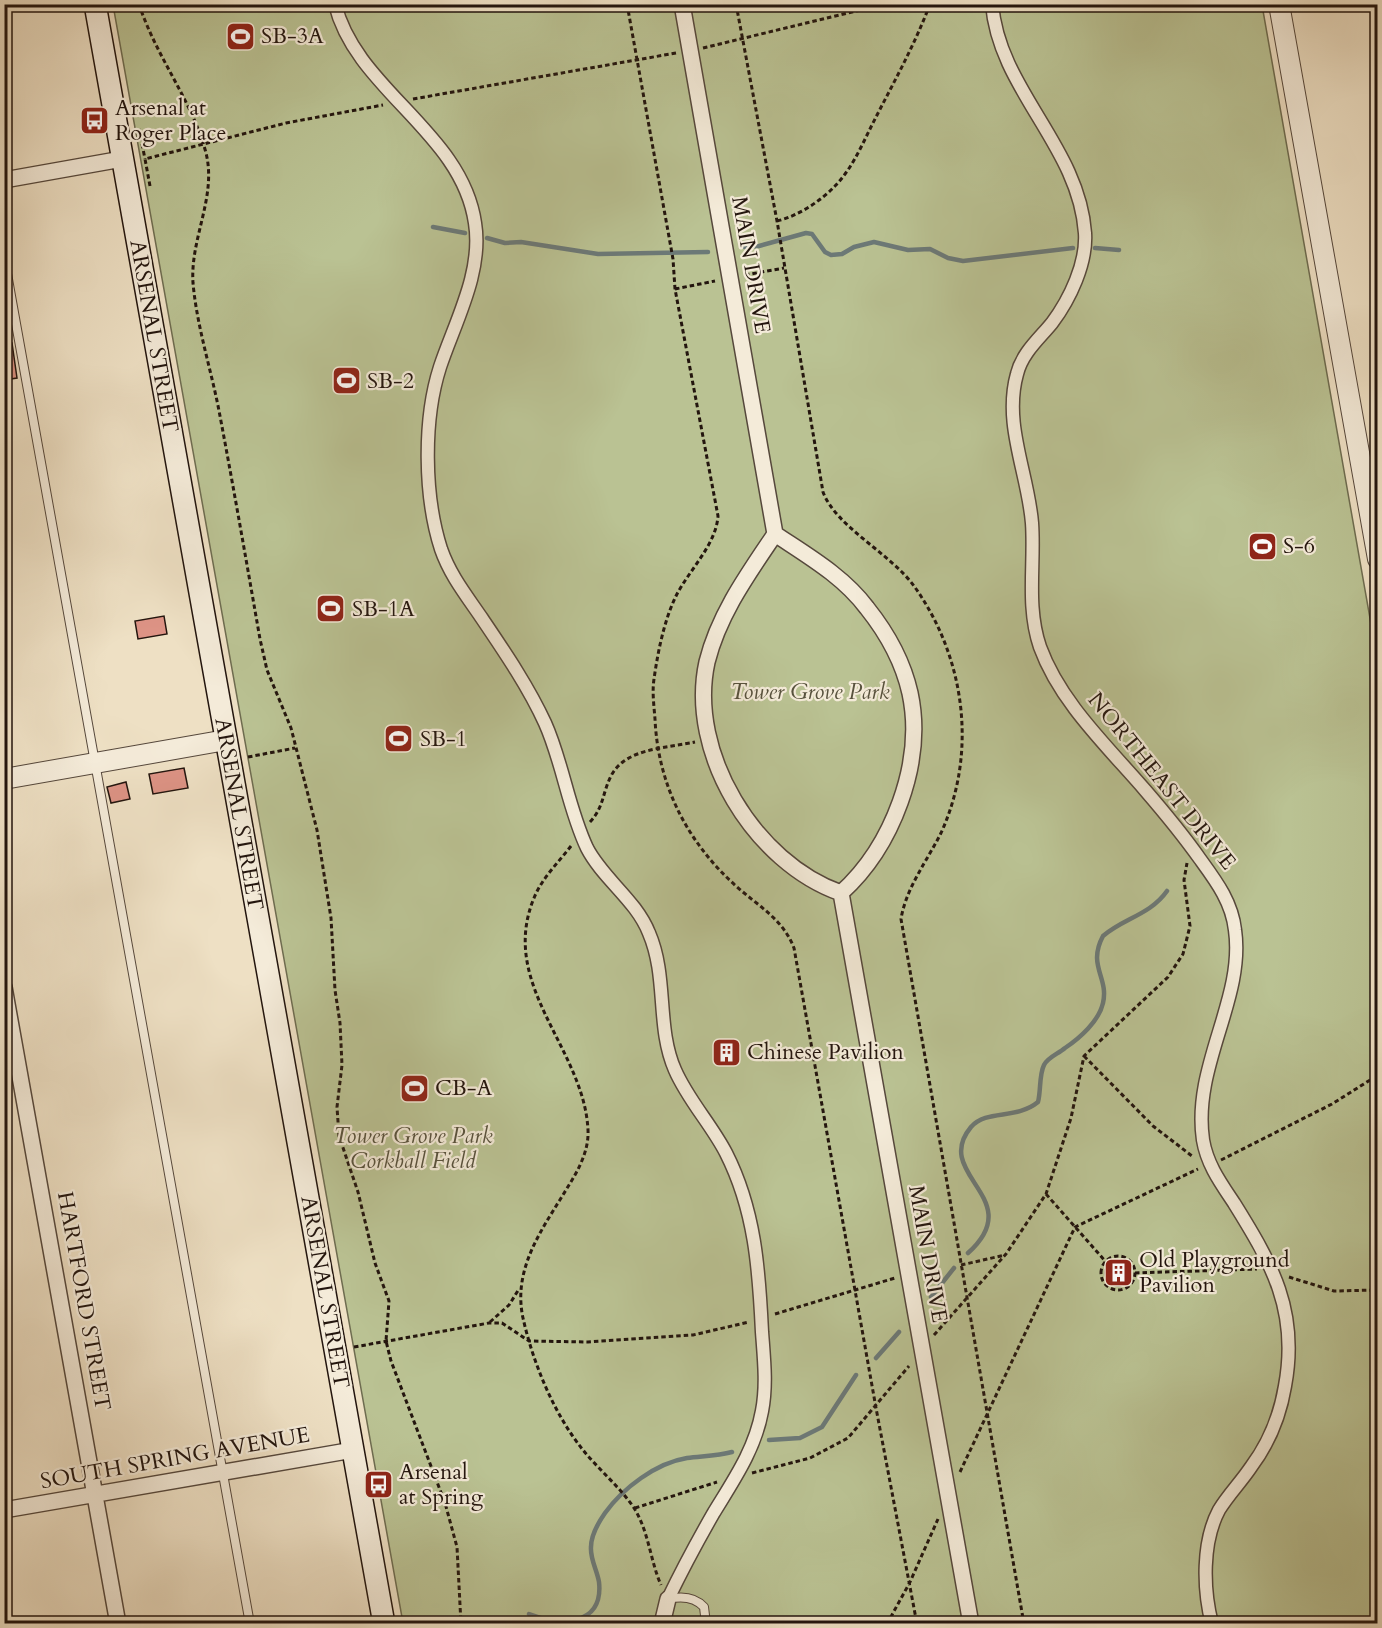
<svg xmlns="http://www.w3.org/2000/svg" width="1382" height="1628" viewBox="0 0 1382 1628" font-family="Cardo,serif">
<rect width="100%" height="100%" fill="#eee0c4"/>
<filter id="stains"><feTurbulence type="fractalNoise" baseFrequency=".00333" numOctaves="4"/><feColorMatrix values="0 0 0 0 .2 0 0 0 0 .09 0 0 0 0 .02 0 0 0 .5 -.17"/></filter>
<radialGradient id="worn" r=".72"><stop offset=".6" stop-color="#630" stop-opacity="0"/><stop offset="1" stop-color="#630" stop-opacity=".3"/></radialGradient>
<path fill="#bac293" stroke="#6e6c50" stroke-width="1.5" d="M 113,5 L 1262,5 L 1377,658 L 1377,1623 L 403,1623 Z"/>
<g fill="none" stroke-linecap="round" stroke-linejoin="round">
<path stroke="#6c7977" stroke-width="4.5" d="M 433,227 L 465,233
M 487,238 L 505,243 L 521,242 L 598,254 L 708,252
M 744,247 L 759,246 L 806,233 L 812,234 L 825,252 L 831,255 L 842,254 L 854,247 L 874,242 L 908,250 L 930,249 L 948,258 L 963,261 L 1073,248
M 1095,248 L 1119,250
M 968,1253 C 1029,1198 931,1175 971,1127 C 987,1109 1016,1120 1038,1102 C 1041,1091 1039,1075 1044,1065 C 1048,1057 1058,1054 1065,1048 C 1080,1038 1099,1021 1103,1003 C 1109,977 1087,966 1103,936 C 1124,918 1150,915 1167,891
M 931,1297 L 954,1268
M 876,1358 L 899,1332
M 769,1440 L 800,1438 L 822,1427 L 856,1375
M 529,1614 C 558,1626 604,1627 599,1582 C 597,1570 590,1559 591,1547 C 591,1535 598,1523 605,1513 C 623,1488 656,1463 687,1458 C 702,1456 717,1456 732,1452"/>
</g>
<path fill="#dd9385" stroke="#23150e" stroke-width="1.5" d="M 12,343 L 17,378 L 4,380 L 4,344 Z
M 164,616 L 167,634 L 138,639 L 135,621 Z
M 184,768 L 188,788 L 153,794 L 149,774 Z
M 126,782 L 130,799 L 111,803 L 107,787 Z
M1105 1273a13 13 0 1 1 26 0a13 13 0 1 1-26 0Z"/>
<g fill="none" stroke-linecap="round" stroke-linejoin="round">
<defs>
<path id="service" d="M 4,257 L 250,1624
M 668,1599 C 681,1596 694,1596 704,1607 L 706,1624"/>
<path id="pedestrian" d="M 335,4 C 356,90 462,132 475,223 C 483,272 455,322 440,367 C 423,420 424,496 441,549 C 450,575 466,595 481,617 C 504,651 528,686 545,723 C 563,763 568,808 587,848 C 603,879 636,900 649,933 C 668,977 656,1027 675,1070 C 688,1100 711,1124 726,1153 C 755,1210 759,1269 762,1332 C 764,1359 767,1385 762,1411 C 755,1450 733,1481 713,1514 C 697,1542 682,1570 668,1599
M 992,4 C 999,90 1079,146 1085,233 C 1087,263 1070,299 1052,323 C 1039,339 1022,353 1017,374 C 1003,424 1028,473 1032,523 C 1035,564 1026,606 1040,647 C 1060,702 1107,746 1145,790 C 1164,812 1183,835 1200,859 C 1216,881 1232,902 1235,930 C 1245,999 1192,1066 1203,1140 C 1207,1164 1220,1182 1234,1203 C 1272,1264 1299,1311 1285,1386 C 1280,1416 1269,1443 1251,1467 C 1241,1482 1228,1495 1219,1510 C 1202,1542 1203,1589 1212,1624"/>
<path id="minor" d="M 682,4 L 775,534
M 4,180 L 122,159
M 1361,467 L 1378,465
M 775,534 C 808,556 843,576 867,608 C 887,633 903,662 910,693 C 925,763 892,847 841,893 C 755,863 687,753 707,662 C 719,614 748,574 775,534 Z
M 841,893 L 971,1624
M 4,987 L 118,1624
M 4,1510 L 353,1450
M 662,1624 L 668,1599"/>
<path id="tertiary" d="M 1279,4 L 1378,559
M 4,779 L 226,740"/>
<path id="secondary" d="M 95,4 L 384,1624"/>
</defs>
<use href="#service" stroke="#56483c" stroke-width="10"/>
<use href="#pedestrian" stroke="#56483c" stroke-width="15"/>
<use href="#minor" stroke="#56483c" stroke-width="18"/>
<use href="#tertiary" stroke="#56483c" stroke-width="22"/>
<use href="#secondary" stroke="#23150e" stroke-width="24"/>
<path stroke="#23150e" stroke-width="3" stroke-dasharray="4.5 3" stroke-linecap="butt" d="M 139,4 C 156,57 192,100 206,153 C 217,197 190,238 193,283 C 197,328 212,372 220,416 C 234,490 247,565 260,639 L 267,670 L 291,728 L 317,830 L 331,918 L 335,990 L 340,1023 L 342,1065 L 337,1107 L 339,1136 L 358,1192 L 375,1263 L 389,1301 L 386,1341 L 391,1361 L 445,1503 L 457,1547 L 461,1624
M 627,4 L 673,259 L 675,289 L 718,516 C 716,545 689,570 676,596 C 664,621 658,651 654,679 C 652,692 654,706 655,719 C 658,785 687,842 736,886 C 758,906 783,919 794,948 L 876,1408 L 917,1624
M 736,4 L 777,221 L 823,492 C 836,527 890,553 914,586 C 965,657 978,752 941,833 C 927,861 906,888 901,919 L 1024,1624
M 703,48 L 885,4
M 413,99 L 676,53
M 139,129 L 145,159
M 150,186 L 145,159 L 286,123 L 383,105
M 777,221 C 798,216 821,201 836,185 C 854,166 864,140 876,117 C 895,80 915,44 930,4
M 745,275 L 784,268
M 675,289 L 715,281
M 248,757 L 295,748
M 590,822 C 604,807 602,794 611,776 C 625,748 667,748 695,742
M 571,846 C 558,863 542,878 534,898 C 498,985 584,1048 588,1130 C 589,1150 579,1169 569,1185 C 544,1227 512,1267 523,1318 C 533,1363 554,1414 583,1450 C 599,1470 620,1487 634,1508 C 649,1532 650,1560 661,1585
M 1084,1056 L 1153,1126 L 1192,1156
M 1221,1160 L 1332,1104 L 1378,1075
M 1046,1194 L 1106,1262
M1101 1273a17 17 0 1 1 34 0a17 17 0 1 1-34 0Z
M 961,1265 L 1005,1255
M 1135,1273 L 1257,1269
M 1289,1277 L 1334,1291 L 1378,1290
M 775,1314 L 895,1278
M 490,1322 L 509,1305 L 519,1289
M 934,1335 L 1006,1254 L 1046,1194 L 1071,1118 L 1084,1056 L 1168,977 L 1183,954 L 1190,926 L 1184,880 L 1187,863
M 354,1347 L 489,1323 L 502,1323 L 529,1341 L 588,1342 L 693,1335 L 749,1322
M 960,1472 L 1075,1227 L 1198,1169
M 752,1473 L 810,1458 L 848,1438 L 909,1366
M 635,1508 L 717,1482
M 887,1624 L 910,1582 L 938,1519"/>
<use href="#service" stroke="#f4ebd9" stroke-width="8"/>
<use href="#pedestrian" stroke="#f4ebd9" stroke-width="12"/>
<use href="#minor" stroke="#f4ebd9" stroke-width="15"/>
<use href="#tertiary" stroke="#f4ebd9" stroke-width="20"/>
<use href="#secondary" stroke="#f4ebd9" stroke-width="21"/>
</g>
<defs>
<symbol id="stadium-square" viewBox="-11 -11 22 22"><rect x="-9" y="-9" width="18" height="18" rx="4" fill="#8f2418" stroke="#f4ebd9"/><path d="M0-5a6.5 5 0 1 0 0 10a6.5 5 0 1 0 0-10ZM-3.5-1.8h7v3.6h-7Z" fill="#fff"/></symbol>
<symbol id="bus-square" viewBox="-11 -11 22 22"><rect x="-9" y="-9" width="18" height="18" rx="4" fill="#8f2418" stroke="#f4ebd9"/><path d="M-5-6H5V4H4V6H2V4H-2V6H-4V4H-5ZM-3.5-4V0h7V-4ZM-3.5 1.2v1.5H-2V1.2ZM2 1.2v1.5H3.5V1.2Z" fill="#fff"/></symbol>
<symbol id="building-square" viewBox="-11 -11 22 22"><rect x="-9" y="-9" width="18" height="18" rx="4" fill="#8f2418" stroke="#f4ebd9"/><path d="M-4-6H4V6H1V3H-1V6H-4ZM-2.5-4.3h1.7v1.8h-1.7ZM.8-4.3h1.7v1.8H.8ZM-2.5-1h1.7V.8h-1.7ZM.8-1h1.7V.8H.8Z" fill="#fff"/></symbol>
</defs>
<g fill-rule="evenodd">
<use href="#stadium-square" x="224" y="20" width="33" height="33"/>
<use href="#bus-square" x="78" y="104" width="33" height="33"/>
<use href="#stadium-square" x="330" y="364" width="33" height="33"/>
<use href="#stadium-square" x="1246" y="530" width="33" height="33"/>
<use href="#stadium-square" x="314" y="592" width="33" height="33"/>
<use href="#stadium-square" x="382" y="722" width="33" height="33"/>
<use href="#building-square" x="710" y="1036" width="33" height="33"/>
<use href="#stadium-square" x="398" y="1072" width="33" height="33"/>
<use href="#building-square" x="1102" y="1256" width="33" height="33"/>
<use href="#bus-square" x="362" y="1468" width="33" height="33"/>
</g>
<g text-anchor="middle" dominant-baseline="central" stroke-width="4.5" stroke-linejoin="round" paint-order="stroke">
<g font-size="22" fill="#23150e" stroke="#f4ebd9" text-anchor="start">
<text x="261" y="36">SB-3A</text>
<text x="115" y="108">Arsenal at<tspan x="115" dy="25">Roger Place</tspan></text>
<text x="367" y="381">SB-2</text>
<text x="1283" y="546">S-6</text>
<text x="352" y="609">SB-1A</text>
<text x="420" y="739">SB-1</text>
<text x="747" y="1052">Chinese Pavilion</text>
<text x="435" y="1088">CB-A</text>
<text x="1139" y="1260">Old Playground<tspan x="1139" dy="25">Pavilion</tspan></text>
<text x="399" y="1472">Arsenal<tspan x="399" dy="25">at Spring</tspan></text>
</g>
<g font-size="22" fill="#23150e" stroke="#f4ebd9">
<text transform="translate(751 265) rotate(80)">MAIN DRIVE</text>
<text transform="translate(154 336) rotate(80)">ARSENAL STREET</text>
<text transform="translate(1162 781) rotate(51)">NORTHEAST DRIVE</text>
<text transform="translate(239 814) rotate(80)">ARSENAL STREET</text>
<text transform="translate(928 1254) rotate(80)">MAIN DRIVE</text>
<text transform="translate(325 1292) rotate(80)">ARSENAL STREET</text>
<text transform="translate(84 1301) rotate(80)">HARTFORD STREET</text>
<text transform="translate(175 1458) rotate(-10)">SOUTH SPRING AVENUE</text>
</g>
<g font-size="22" font-style="italic" fill="#58523d" stroke="#f4ebd9">
<text x="810" y="692">Tower Grove Park</text>
<text x="413" y="1136">Tower Grove Park<tspan x="413" dy="25">Corkball Field</tspan></text>
</g>
</g>
<rect width="1382" height="1628" fill="none" stroke="#eee0c4" stroke-width="24"/>
<rect x="6" y="6" width="1370" height="1616" fill="none" stroke="#23150e" stroke-width="3"/>
<rect x="12" y="12" width="1358" height="1604" fill="none" stroke="#23150e" stroke-width="1.5"/>
<rect width="100%" height="100%" filter="url(#stains)"/>
<rect width="100%" height="100%" fill="url(#worn)"/>
</svg>
